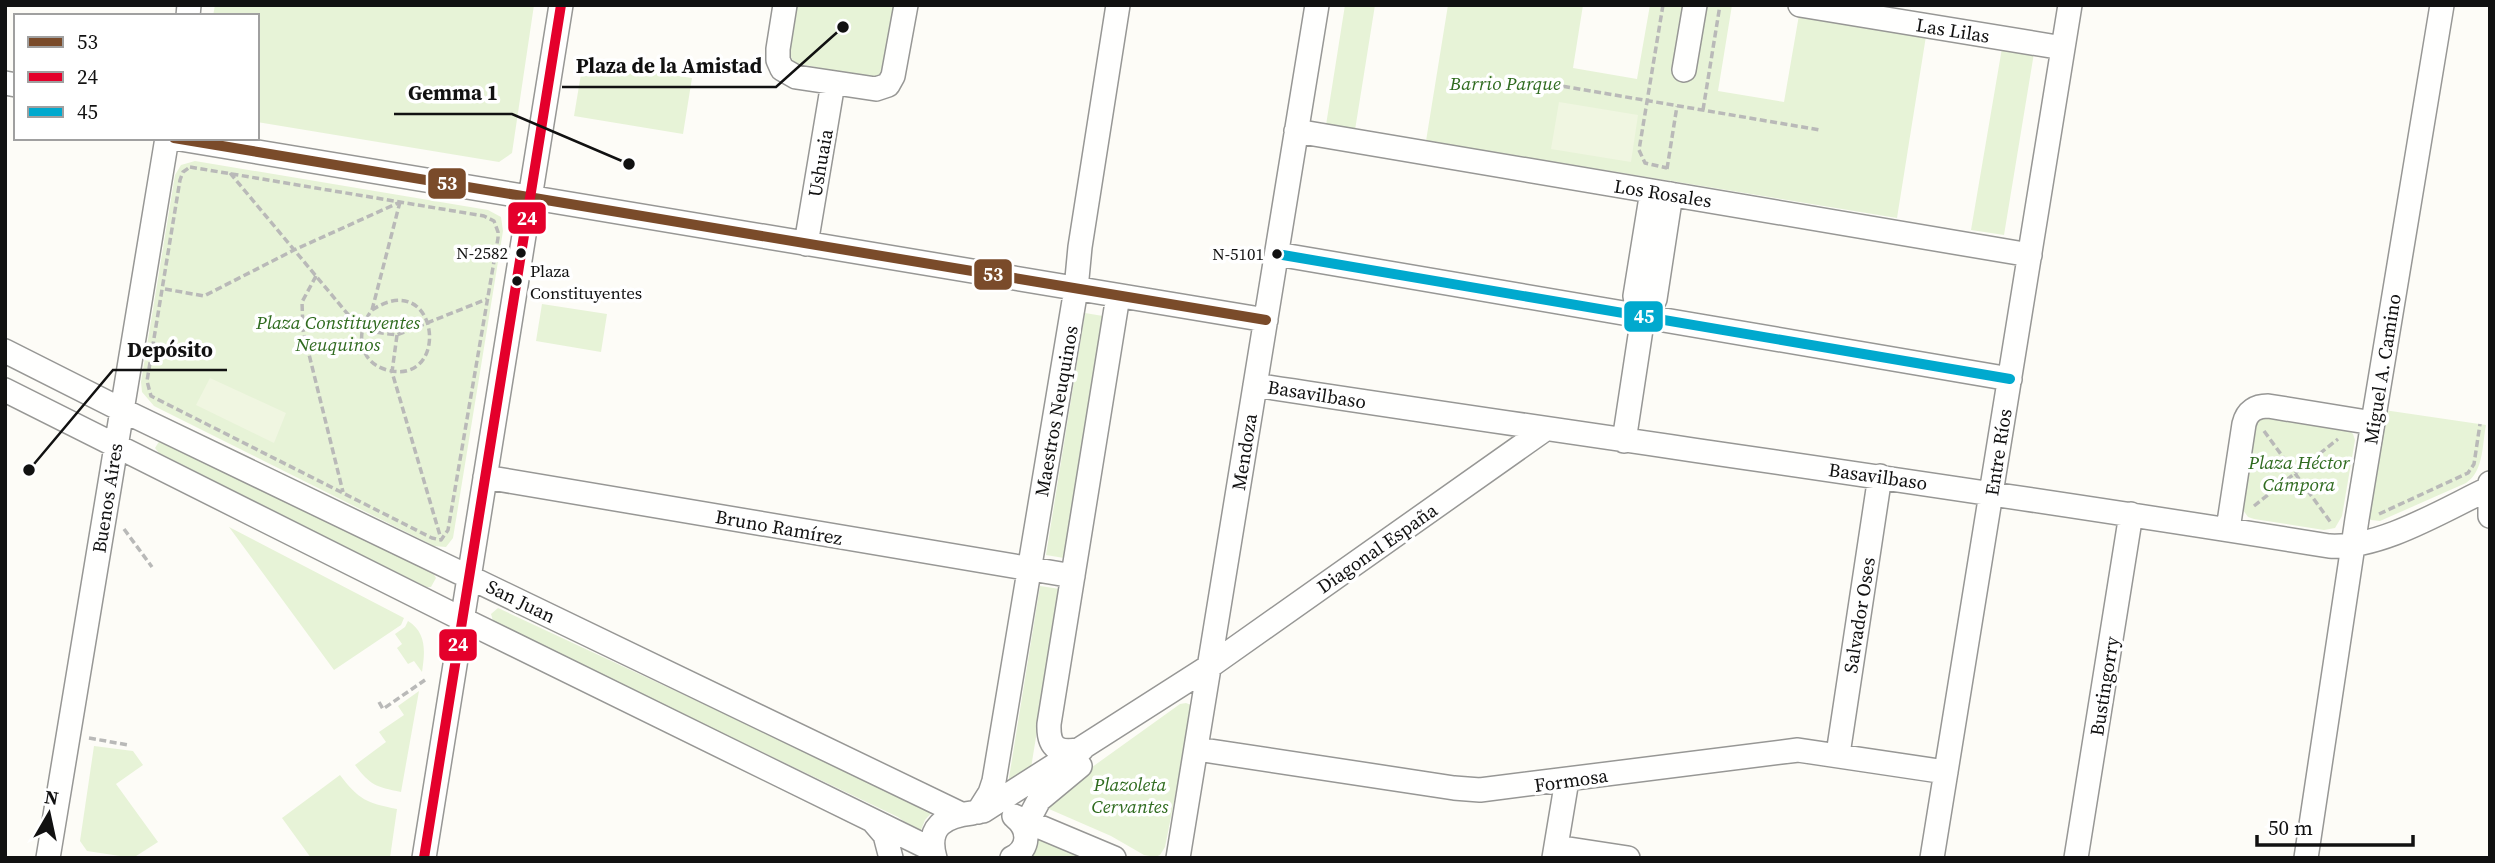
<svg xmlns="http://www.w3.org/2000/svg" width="2495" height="863" viewBox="0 0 2495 863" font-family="'Source Serif 4',serif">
<rect width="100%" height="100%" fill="#fdfcf7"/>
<path fill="#e7f3d7" d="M 215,5 L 534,5 L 512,153 L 499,162 L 257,122 L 257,16 L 213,16 Z
M 796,5 L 896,5 L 882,75 L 870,77 L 794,63 L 789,53 Z
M 1345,5 L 1375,5 L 1355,130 L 1326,125 Z
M 1448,5 L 1583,5 L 1573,68 L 1637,79 L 1650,5 L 1732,5 L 1718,91 L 1784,102 L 1799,15 L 1926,36 L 1897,218 L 1426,141 Z
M 2002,48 L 2034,53 L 2004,235 L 1971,230 Z
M 583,62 L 692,78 L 683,134 L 574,116 Z
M 195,161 L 488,210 L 501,217 L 503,231 L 453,538 L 446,547 L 434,546 L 154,406 L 142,392 L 141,382 L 175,175 L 181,165 Z
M 542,304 L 607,314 L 601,352 L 536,341 Z
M 1085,313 L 1103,316 L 1064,558 L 1046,555 Z
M 2384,410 L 2486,425 C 2482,445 2484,471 2466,483 L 2380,521 L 2371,520 L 2367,516 Z
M 2266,416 L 2349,430 L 2353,434 L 2355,440 L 2342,516 L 2335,528 L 2324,530 L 2254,519 L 2248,517 L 2243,510 L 2256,427 L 2258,420 Z
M 160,440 L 166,441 L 433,573 L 436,578 L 431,587 L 426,587 L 159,453 L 155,448 Z
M 229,527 L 404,618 L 401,625 L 334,670 Z
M 1040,586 L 1060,589 L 1031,768 L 1008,784 Z
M 498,608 L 911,801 L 932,812 L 925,820 L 921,830 L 914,829 L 898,817 L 494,624 L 491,614 Z
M 408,621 C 427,633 425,652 422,672 L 414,661 L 408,664 L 397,648 L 402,644 L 395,634 L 405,627 Z
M 419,691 L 401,792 C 376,787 370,785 355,765 L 386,742 L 379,732 L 404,715 L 398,706 Z
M 1186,703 L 1191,705 L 1192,711 L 1165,847 L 1160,855 L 1155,857 L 1144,855 L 1111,836 L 1049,809 L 1049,798 L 1180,704 Z
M 94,746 L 133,751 L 143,765 L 116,784 L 158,842 L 133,858 L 87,851 L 80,841 Z
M 340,775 C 359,800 367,803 397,809 L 390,858 L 311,858 L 282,818 Z
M 1037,832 L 1093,858 L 1029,858 Z"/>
<path fill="#f0f6e1" d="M 1559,102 L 1638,115 L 1631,162 L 1551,149 Z
M 210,378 L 286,413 L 274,443 L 196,405 Z"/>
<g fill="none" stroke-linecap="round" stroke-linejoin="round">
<defs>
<path id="minor" d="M 785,5 L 778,49 L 778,60 L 782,69 L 796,77 L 876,89 L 888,85 L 893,76 L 906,5
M 1800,5 L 2063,48
M 188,16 L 189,5
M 1684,70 L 1695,5
M 5,83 L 16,85
M 1296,131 L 2030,255
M 174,138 L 1266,320
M 806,244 L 833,83
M 1277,254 L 2010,379
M 1643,316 L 1637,307 L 1635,296 L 1652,191
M 5,351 L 122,410 L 961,814
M 1255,385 C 1613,440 1972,488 2329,546 C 2381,549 2443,510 2490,488
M 5,390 L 462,619 L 933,850
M 1624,441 L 1643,316 L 1650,309 L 1655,299 L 1671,194
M 485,477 L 1073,576
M 2490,483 L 2490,516
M 2228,529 L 2244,424 C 2247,411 2256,406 2268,406 L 2373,423
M 1082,749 C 1059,754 1048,749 1049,724 L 1118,296
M 1197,749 L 1454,788 L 1480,790 L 1798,750 L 1946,772
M 1838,754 L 1880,476
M 983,811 L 1210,666 L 1544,430
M 978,812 L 990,793 L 994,781 L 1076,289 L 1080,247 L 1118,5
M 1014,816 L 1114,858
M 873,821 L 885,835 L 891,858
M 1024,828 L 1039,800 L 1080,766
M 1556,847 L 1628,858
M 48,858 L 167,138
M 424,858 L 561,5
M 935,858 C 926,827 944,816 972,813
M 1012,858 C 1030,849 1030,829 1015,817
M 1178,858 L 1317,5
M 1554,858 L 1567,780
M 1932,858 L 2070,5
M 2076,858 L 2131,514
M 2306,858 L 2357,519 L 2442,5"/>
</defs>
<use href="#minor" stroke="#979795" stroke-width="26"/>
<path stroke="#b9b9b8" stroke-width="3.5" stroke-dasharray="7 3.5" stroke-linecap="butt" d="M 1663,5 L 1639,150 L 1645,163 L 1667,168
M 1532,81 L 1820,130
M 1703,110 L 1720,5
M 190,167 L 484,216 L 494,221 L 498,232 L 498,238 L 448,530 L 441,540 L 432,538 L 151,396 L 147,381 L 180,180 L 183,172 Z
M 1667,169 L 1677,106
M 230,173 L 361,330 L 397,335 L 487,299
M 316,276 L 302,302 L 303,330 L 343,492
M 165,289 L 204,296 L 294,250 L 398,203
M 372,310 C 439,266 452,387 387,370 C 358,362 355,331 372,310 L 400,202
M 397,335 L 392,372 L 441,539
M 2264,431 L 2332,524
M 2254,506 L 2338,439
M 2379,514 L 2468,473 L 2474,464 L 2480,424
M 124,529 L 152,567
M 379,702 L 383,709 L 425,680
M 89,738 L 128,745"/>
<use href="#minor" stroke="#fffffe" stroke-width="23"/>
<defs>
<path id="bus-1" d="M 174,138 L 1266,320"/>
<path id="bus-2" d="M 424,858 L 561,5"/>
<path id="bus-3" d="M 1277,254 L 2010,379"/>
</defs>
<use href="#bus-1" stroke="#fff" stroke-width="16"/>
<use href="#bus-2" stroke="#fff" stroke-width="16"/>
<use href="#bus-3" stroke="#fff" stroke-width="16"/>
<use href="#bus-1" stroke="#7a4b2a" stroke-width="10"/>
<use href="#bus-2" stroke="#e4002b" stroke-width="10"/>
<use href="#bus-3" stroke="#00a9ce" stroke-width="10"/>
</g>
<g fill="#111" stroke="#fff" stroke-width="2.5">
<circle cx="521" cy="253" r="6"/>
<circle cx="1277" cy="254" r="6"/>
<circle cx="517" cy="281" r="6"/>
</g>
<g text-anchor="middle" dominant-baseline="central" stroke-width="7" stroke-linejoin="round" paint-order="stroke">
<g font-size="17" fill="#111" stroke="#fff" text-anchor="end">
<text x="508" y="253">N-2582</text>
<text x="1264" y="254">N-5101</text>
<text x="530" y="271" text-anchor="start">Plaza<tspan x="530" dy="22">Constituyentes</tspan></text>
</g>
<g font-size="19" fill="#111" stroke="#fff">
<text transform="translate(1953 30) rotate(9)">Las Lilas</text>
<text transform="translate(820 163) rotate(-80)">Ushuaia</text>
<text transform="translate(1663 193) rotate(9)">Los Rosales</text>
<text transform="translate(2382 369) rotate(-81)">Miguel A. Camino</text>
<text transform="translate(1317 394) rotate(9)">Basavilbaso</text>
<text transform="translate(1056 411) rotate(-80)">Maestros Neuquinos</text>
<text transform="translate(1244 452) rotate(-81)">Mendoza</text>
<text transform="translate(1998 452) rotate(-81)">Entre Ríos</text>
<text transform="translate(1878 476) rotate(8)">Basavilbaso</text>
<text transform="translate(107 498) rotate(-81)">Buenos Aires</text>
<text transform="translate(779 527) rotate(10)">Bruno Ramírez</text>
<text transform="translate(1377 548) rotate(-35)">Diagonal España</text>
<text transform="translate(521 601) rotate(26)">San Juan</text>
<text transform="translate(1859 615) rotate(-81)">Salvador Oses</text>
<text transform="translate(2104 686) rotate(-81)">Bustingorry</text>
<text transform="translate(1571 780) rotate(-8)">Formosa</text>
</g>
<g font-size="19" font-style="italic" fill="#2f6b1f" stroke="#fff">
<text x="1505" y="83">Barrio Parque</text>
<text x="338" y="322">Plaza Constituyentes<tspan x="338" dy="22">Neuquinos</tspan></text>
<text x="2299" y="462">Plaza Héctor<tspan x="2299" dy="22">Cámpora</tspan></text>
<text x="1130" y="784">Plazoleta<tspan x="1130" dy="22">Cervantes</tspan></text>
</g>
</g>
<path fill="none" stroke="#111" stroke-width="2.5" d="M843 27L776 87H562M629 164L512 114H394M29 470L113 370H227"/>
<g fill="#111" stroke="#fff" stroke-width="2.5">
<circle cx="843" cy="27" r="7"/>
<circle cx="629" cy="164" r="7"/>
<circle cx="29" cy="470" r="7"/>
</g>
<g font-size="21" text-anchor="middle" font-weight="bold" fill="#111" stroke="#fff" stroke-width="7" stroke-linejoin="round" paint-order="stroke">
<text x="669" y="73">Plaza de la Amistad</text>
<text x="453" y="100">Gemma 1</text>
<text x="170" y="357">Depósito</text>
</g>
<g stroke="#fff" stroke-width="2.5">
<rect x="427" y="167" width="40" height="33" rx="7" fill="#7a4b2a"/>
<rect x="507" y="201" width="40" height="34" rx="7" fill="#e4002b"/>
<rect x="973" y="258" width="40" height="33" rx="7" fill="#7a4b2a"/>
<rect x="1623" y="300" width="41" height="33" rx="7" fill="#00a9ce"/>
<rect x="438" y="628" width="40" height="34" rx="7" fill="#e4002b"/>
</g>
<g font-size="19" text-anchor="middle" font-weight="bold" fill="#fff">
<text x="447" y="190">53</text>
<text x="527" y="225">24</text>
<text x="993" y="281">53</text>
<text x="1644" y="323">45</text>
<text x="458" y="651">24</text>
</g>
<rect width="2495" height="863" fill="none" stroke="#111111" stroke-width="14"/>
<rect x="14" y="14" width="245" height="126" fill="#ffffff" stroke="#a0a0a0" stroke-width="2"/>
<rect x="28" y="37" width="35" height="10" fill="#7a4b2a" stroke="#a0a0a0" stroke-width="2"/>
<text x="77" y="49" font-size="21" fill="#111111">53</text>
<rect x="28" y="72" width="35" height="10" fill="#e4002b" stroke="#a0a0a0" stroke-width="2"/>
<text x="77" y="84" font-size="21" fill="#111111">24</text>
<rect x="28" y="107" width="35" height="10" fill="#00a9ce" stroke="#a0a0a0" stroke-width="2"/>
<text x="77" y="119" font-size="21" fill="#111111">45</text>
<g transform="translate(49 814) rotate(9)" stroke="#ffffff" stroke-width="5" paint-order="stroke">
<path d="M0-5L12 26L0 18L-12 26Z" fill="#111111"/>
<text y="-10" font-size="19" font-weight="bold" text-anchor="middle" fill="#111111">N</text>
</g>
<path d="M2257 835v10h156v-10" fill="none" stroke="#111111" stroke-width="3.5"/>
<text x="2268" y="835" font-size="21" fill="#111111" stroke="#ffffff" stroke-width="5" paint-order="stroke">50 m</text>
</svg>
